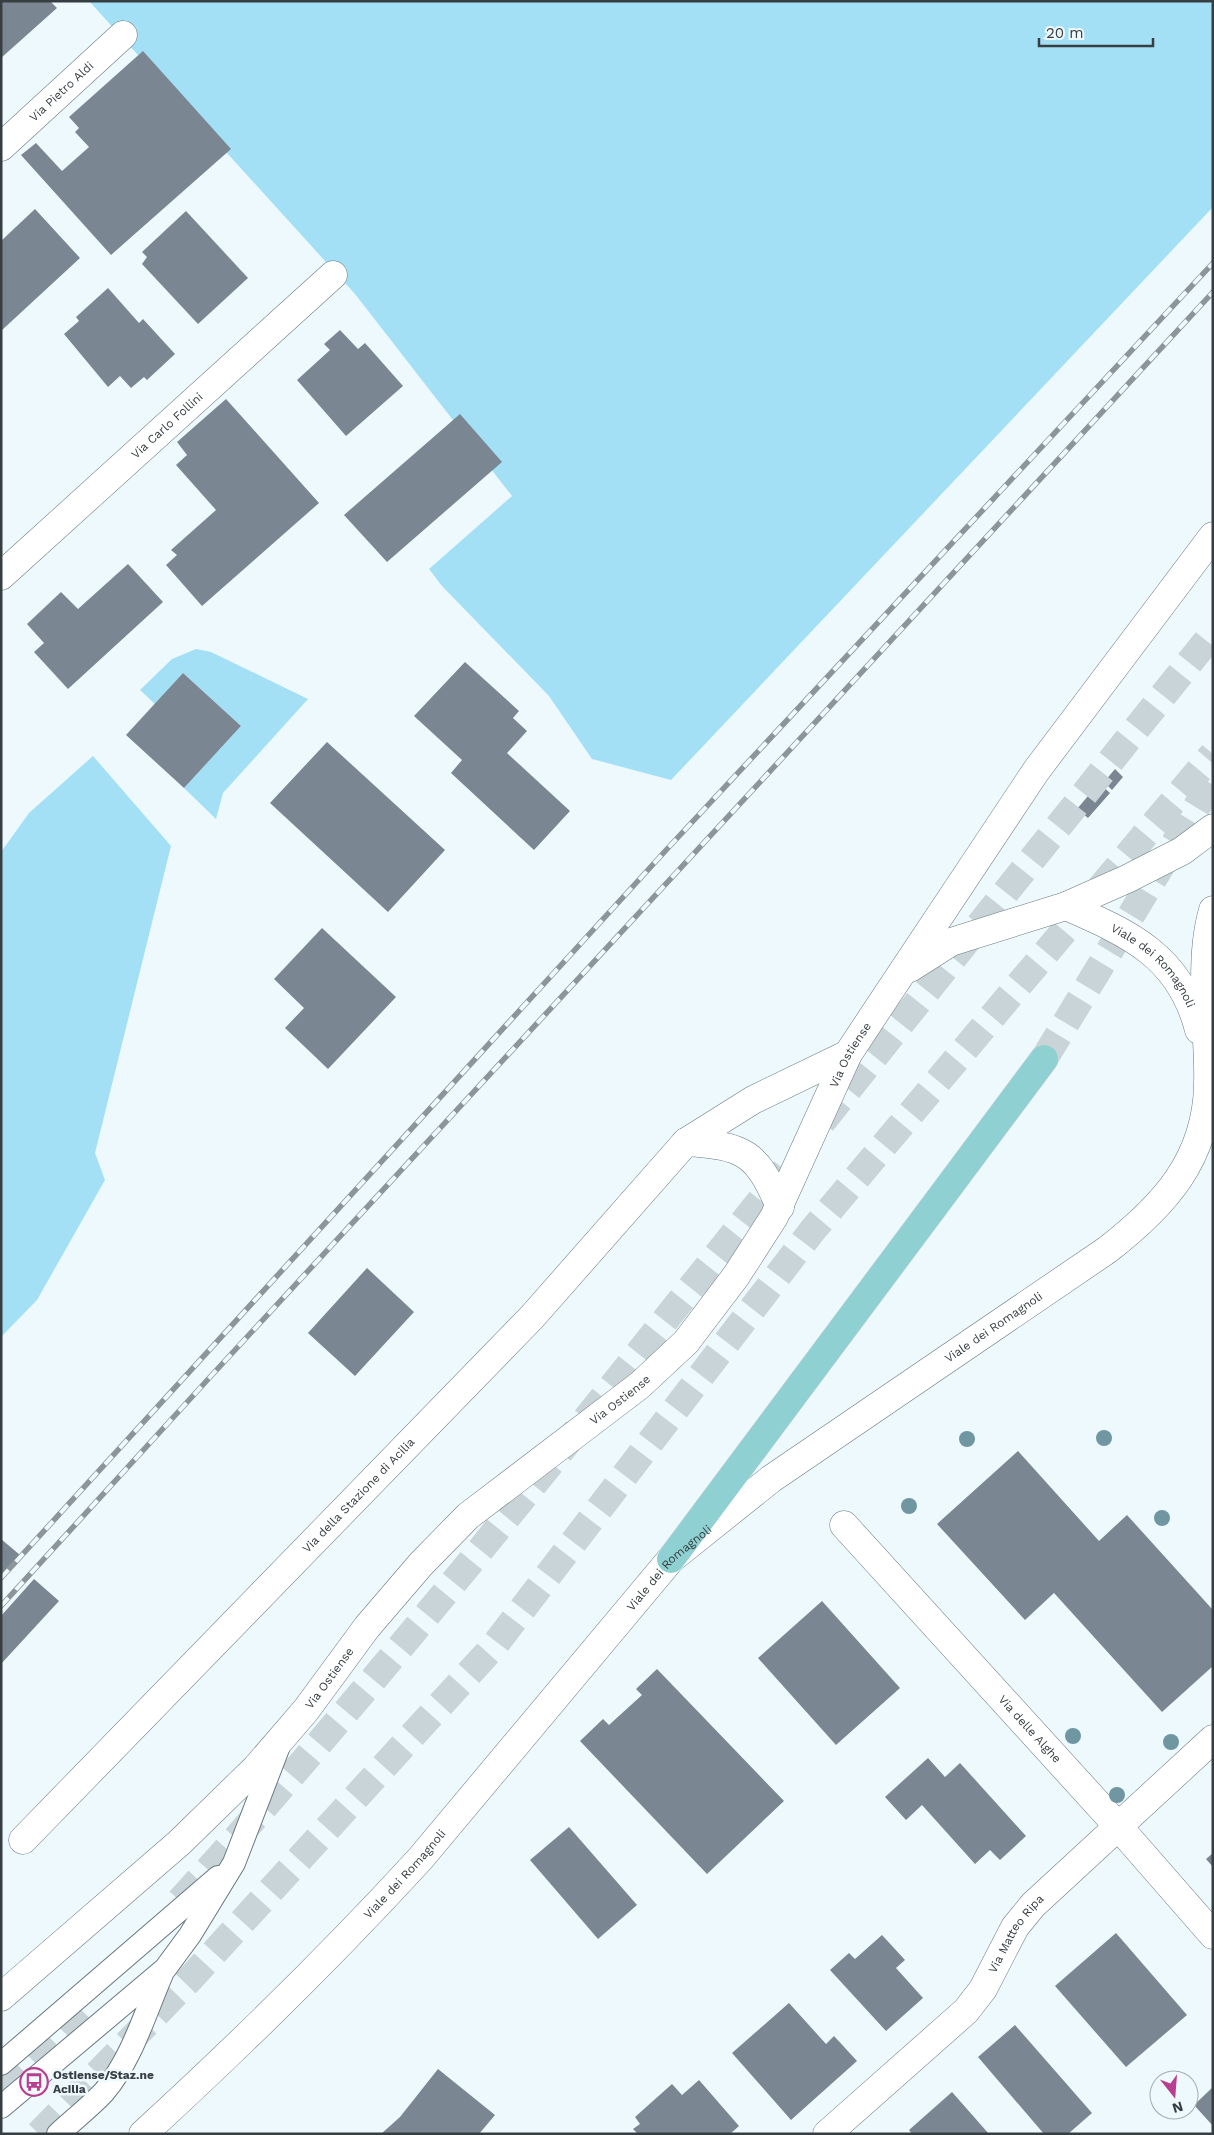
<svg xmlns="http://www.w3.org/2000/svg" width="1214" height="2135" viewBox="0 0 1214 2135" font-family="'Work Sans',sans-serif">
<rect width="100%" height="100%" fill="#eef9fe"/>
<path fill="#a3e0f6" d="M 89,1 L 1213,1 L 1213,207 L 671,780 L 592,759 L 549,696 L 442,586 L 429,569 L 512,496 L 355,294 Z
M 196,649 L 211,652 L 308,699 L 223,793 L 216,819 L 184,788 L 241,726 L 183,673 L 155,704 L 140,690 L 172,659 Z
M 93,756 L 171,846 L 95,1153 L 105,1180 L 37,1300 L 1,1337 L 1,852 L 29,813 Z"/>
<path fill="#7a8691" d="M 1,1 L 50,1 L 57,8 L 1,58 Z
M 143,51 L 231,149 L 111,255 L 21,155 L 36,143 L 62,171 L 89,147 L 75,132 L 79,128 L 69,117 Z
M 35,209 L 80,258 L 1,331 L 1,241 Z
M 186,211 L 248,278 L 198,324 L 142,264 L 147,257 L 142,252 Z
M 108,288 L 139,323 L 143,319 L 175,354 L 147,380 L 144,377 L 131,388 L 120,376 L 108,387 L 64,334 L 79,321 L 76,317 Z
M 340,330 L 358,349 L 365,343 L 403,386 L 346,436 L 297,380 L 330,350 L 324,344 Z
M 226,399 L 319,503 L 202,606 L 166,565 L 177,555 L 171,550 L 216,510 L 176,465 L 187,455 L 177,442 Z
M 460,414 L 502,462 L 387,562 L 344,515 Z
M 128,564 L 163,602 L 68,689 L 34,652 L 44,643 L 27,624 L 61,592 L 78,609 Z
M 465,662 L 519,711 L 513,718 L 527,731 L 507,753 L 570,811 L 534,850 L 451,773 L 462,760 L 414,716 Z
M 183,673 L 241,726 L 184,788 L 126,735 Z
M 327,742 L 445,850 L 388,912 L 270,803 Z
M 1115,769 L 1123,777 L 1112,790 L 1104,782 Z
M 1099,783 L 1110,793 L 1088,818 L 1077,809 Z
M 322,928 L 396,997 L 328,1069 L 285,1028 L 304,1008 L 274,979 Z
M 367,1268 L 414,1312 L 355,1376 L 308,1333 Z
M 1018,1451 L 1099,1541 L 1127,1515 L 1213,1610 L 1213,1666 L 1162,1712 L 1054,1593 L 1025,1620 L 937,1524 Z
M 1,1539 L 20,1555 L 1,1575 Z
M 34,1579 L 59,1601 L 1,1664 L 1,1616 Z
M 822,1601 L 900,1688 L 836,1745 L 758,1658 Z
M 657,1669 L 784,1801 L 707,1874 L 580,1741 L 603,1719 L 609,1725 L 642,1695 L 636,1689 Z
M 928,1758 L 945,1777 L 960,1763 L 1026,1836 L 1000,1860 L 990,1850 L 975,1864 L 922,1805 L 906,1820 L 885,1797 Z
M 569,1827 L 637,1905 L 598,1939 L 530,1860 Z
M 1213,1853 L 1213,1867 L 1206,1859 Z
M 1116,1933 L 1187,2015 L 1126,2067 L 1055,1986 Z
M 882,1935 L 905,1960 L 896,1968 L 923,1998 L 886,2031 L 830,1970 L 849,1953 L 855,1959 Z
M 789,2003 L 826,2044 L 834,2036 L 857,2061 L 791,2120 L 732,2053 Z
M 1015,2025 L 1092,2113 L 1068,2134 L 1044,2134 L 978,2057 Z
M 438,2069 L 495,2115 L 479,2134 L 381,2134 L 400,2117 Z
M 699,2080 L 739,2126 L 730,2134 L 638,2134 L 633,2129 L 640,2124 L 635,2117 L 672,2084 L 682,2095 Z
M 1213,2087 L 1213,2126 L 1194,2105 Z
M 952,2092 L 989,2134 L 912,2134 L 909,2130 Z"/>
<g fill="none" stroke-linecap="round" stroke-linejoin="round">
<path stroke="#c9d4d8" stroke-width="28" stroke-dasharray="28 14" stroke-linecap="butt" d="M 822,1122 L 1213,633
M 180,1901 C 393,1667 587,1417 785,1170
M 1,2088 L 87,2000"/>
<path stroke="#c9d4d8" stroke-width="28" stroke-dasharray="28 14" stroke-linecap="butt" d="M 1044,1059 L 1213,780
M 39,2134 L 189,1980 L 494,1646 L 812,1231 L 1213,754"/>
<defs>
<path id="lane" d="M 1,2064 L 218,1877
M 1,2107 L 165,1969 L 190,1935 L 234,1863 L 279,1746
M 58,2134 C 73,2120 90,2107 104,2092 C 132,2059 145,2013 162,1974"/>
<g id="street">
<path id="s1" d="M 1,147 L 123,35"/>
<path id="s2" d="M 1,576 L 333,275"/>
<path d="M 780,1207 C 757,1152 744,1146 686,1142 L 753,1100 L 848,1054"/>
<path id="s3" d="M 844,1525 L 1117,1825 L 1213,1935"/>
<path id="s4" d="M 23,1840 L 532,1317 L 686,1142"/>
<path id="s5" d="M 827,2134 L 966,2011 L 983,1989 L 1015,1927 L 1033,1905 L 1213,1739"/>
</g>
<g id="secondary">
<path id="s6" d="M 1066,906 C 1130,934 1180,956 1199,1030"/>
<path d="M 910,968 L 951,942 L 1066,906 L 1127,879 L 1182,851 L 1213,828"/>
<path id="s7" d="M 1,1997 L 179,1843 L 256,1768 L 306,1710 L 367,1627 L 421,1564 L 468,1516 L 640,1385 L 686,1342 L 736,1276 L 774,1217 L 848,1054 L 879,1007 L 1036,771 L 1213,536"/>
<path id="s8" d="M 143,2134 C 239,2046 332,1955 420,1859 L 671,1559 L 771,1479 L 1107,1250 C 1164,1206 1207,1159 1208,1084 C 1209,1058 1206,1031 1205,1004 C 1205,972 1204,941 1213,910"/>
</g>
<path id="primary" d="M 671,1559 L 1044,1059"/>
</defs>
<use href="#lane" stroke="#67787e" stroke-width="24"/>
<use href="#street" stroke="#67787e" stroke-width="29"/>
<use href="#secondary" stroke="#67787e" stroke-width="29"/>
<use href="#primary" stroke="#d3d5d5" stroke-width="29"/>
<use href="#lane" stroke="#fff" stroke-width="22"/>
<use href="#street" stroke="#fff" stroke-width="28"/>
<use href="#secondary" stroke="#fff" stroke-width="28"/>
<use href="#primary" stroke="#8fd1d2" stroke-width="28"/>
<defs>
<path id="rail" d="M 1,1578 L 668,848 L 1213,263
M 1,1606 L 211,1376 L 1213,292"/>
</defs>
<use href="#rail" stroke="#8c9599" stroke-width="5.5"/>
<use href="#rail" stroke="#eef9fe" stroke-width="4" stroke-dasharray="11" stroke-linecap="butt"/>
</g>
<g fill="#6f96a1">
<circle cx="1104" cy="1438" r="8"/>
<circle cx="967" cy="1439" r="8"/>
<circle cx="909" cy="1506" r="8"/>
<circle cx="1162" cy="1518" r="8"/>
<circle cx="1073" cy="1736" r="8"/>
<circle cx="1171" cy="1742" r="8"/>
<circle cx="1117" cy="1795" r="8"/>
</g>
<defs>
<symbol id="bus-ring" viewBox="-11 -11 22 22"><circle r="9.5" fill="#eef9fe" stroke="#b83e90" stroke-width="1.5"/><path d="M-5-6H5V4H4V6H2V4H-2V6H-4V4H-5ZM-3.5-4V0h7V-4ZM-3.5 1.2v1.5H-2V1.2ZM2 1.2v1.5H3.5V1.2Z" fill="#b83e90"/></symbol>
</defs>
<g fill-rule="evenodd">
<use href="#bus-ring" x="18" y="2066" width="32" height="32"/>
</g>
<g text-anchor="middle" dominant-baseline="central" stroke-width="5" stroke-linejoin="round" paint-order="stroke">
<g font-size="12" fill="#373e41" stroke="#eef9fe">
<text stroke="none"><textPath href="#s1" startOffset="82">Via Pietro Aldi</textPath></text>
<text stroke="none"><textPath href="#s2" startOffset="224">Via Carlo Follini</textPath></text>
<text stroke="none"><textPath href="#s6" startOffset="108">Viale dei Romagnoli</textPath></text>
<text stroke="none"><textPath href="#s7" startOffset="1284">Via Ostiense</textPath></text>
<text stroke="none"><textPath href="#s8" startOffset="1179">Viale dei Romagnoli</textPath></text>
<text stroke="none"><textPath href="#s7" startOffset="864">Via Ostiense</textPath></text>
<text stroke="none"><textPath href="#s4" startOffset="481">Via della Stazione di Acilia</textPath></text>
<text stroke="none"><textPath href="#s8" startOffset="774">Viale dei Romagnoli</textPath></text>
<text stroke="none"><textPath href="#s7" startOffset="459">Via Ostiense</textPath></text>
<text stroke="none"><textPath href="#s3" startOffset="276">Via delle Alghe</textPath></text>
<text stroke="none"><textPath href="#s8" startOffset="369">Viale dei Romagnoli</textPath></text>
<text stroke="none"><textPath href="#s5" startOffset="278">Via Matteo Ripa</textPath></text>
</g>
<g font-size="12" font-weight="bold" fill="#373e41" stroke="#eef9fe" text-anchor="start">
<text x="53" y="2075">Ostiense/Staz.ne<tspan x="53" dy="14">Acilia</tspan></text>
</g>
</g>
<rect width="1214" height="2135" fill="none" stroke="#373e41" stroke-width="5"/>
<g transform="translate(1174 2095) rotate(163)"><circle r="24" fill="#eef9fe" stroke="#a5aeb2"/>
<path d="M0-4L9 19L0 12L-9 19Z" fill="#b83e90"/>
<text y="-8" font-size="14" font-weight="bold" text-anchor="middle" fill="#373e41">N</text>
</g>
<path d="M1039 38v8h114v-8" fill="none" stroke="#373e41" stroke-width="2.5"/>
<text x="1046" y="38" font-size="15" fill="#373e41" stroke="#eef9fe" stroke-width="4" paint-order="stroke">20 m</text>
</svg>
